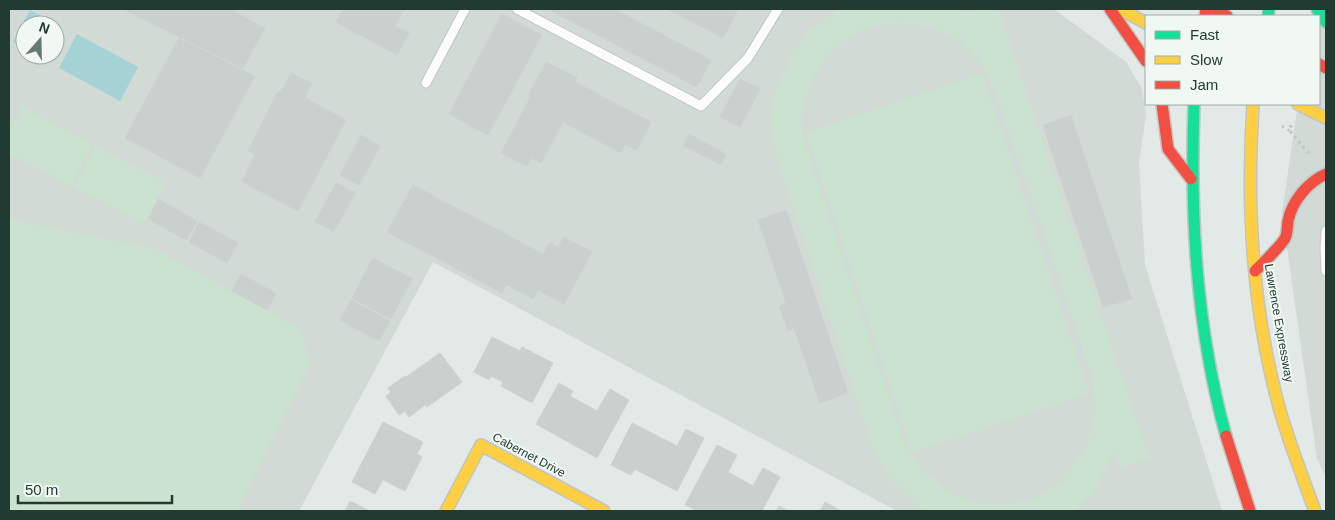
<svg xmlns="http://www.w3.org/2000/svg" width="1335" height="520" viewBox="0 0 1335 520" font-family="Helvetica,sans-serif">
<rect width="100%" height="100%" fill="#e3e9e6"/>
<path fill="#d1dad5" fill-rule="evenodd" d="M 9,9 L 1054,9 L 1126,62 L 1142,89 L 1146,115 L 1139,163 L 1145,265 L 1222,511 L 897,511 L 433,262 L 299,511 L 9,511 ZM 25,25 L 55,25 L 55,55 L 25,55 Z
M 1326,9 L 1326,478 L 1317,459 L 1282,213 L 1298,104 L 1319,104 L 1319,16 Z"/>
<path fill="#cce2d1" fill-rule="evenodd" d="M 839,9 L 957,9 L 969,15 L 968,9 L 998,9 L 1149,458 L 1120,468 L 1114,451 L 1094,492 L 1074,511 L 923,511 L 890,479 L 872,446 L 779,164 L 771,129 L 773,99 L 791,54 L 810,30 ZM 899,23 L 928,26 L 958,40 L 982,64 L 995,90 L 1093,381 L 1096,413 L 1086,448 L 1062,480 L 1039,497 L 1010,505 L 980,505 L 948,492 L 924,472 L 906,447 L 803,137 C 803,129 801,121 802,114 C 808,75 833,39 872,27 C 881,25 891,24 899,23 Z
M 982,73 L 1089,394 L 931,447 L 930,446 L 911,452 L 805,133 Z
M 22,107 L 93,144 L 71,186 L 9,153 L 9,125 L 12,127 Z
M 95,146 L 166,183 L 144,224 L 74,187 Z
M 9,220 L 155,249 L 300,329 L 310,364 L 237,511 L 9,511 Z"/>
<path fill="#a5d3d5" d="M 30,10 L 60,26 L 55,36 L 55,25 L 25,25 L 25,49 L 13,42 Z
M 77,34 L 138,67 L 120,101 L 59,68 Z"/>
<path fill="#cad0cd" stroke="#ccd2cf" d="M 123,9 L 229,9 L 265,28 L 243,68 Z
M 343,9 L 404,9 L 395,26 L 409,33 L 397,55 L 336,22 Z
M 548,9 L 567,9 L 563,17 Z
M 568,9 L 614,9 L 644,25 L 630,52 L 563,17 Z
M 667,9 L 732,9 L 737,12 L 723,38 Z
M 502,14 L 542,35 L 488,135 L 449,114 Z
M 645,25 L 711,60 L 697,87 L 630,52 Z
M 179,38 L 255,76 L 200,178 L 125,138 Z
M 546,62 L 577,78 L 575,82 L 651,122 L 637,150 L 625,145 L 621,153 L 563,122 L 541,163 L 531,158 L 527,166 L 501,153 L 531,96 L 529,94 Z
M 291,73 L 312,83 L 305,98 L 346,120 L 298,211 L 242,182 L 255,154 L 248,151 L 278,91 L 281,92 Z
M 740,79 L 760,89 L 740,127 L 720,117 Z
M 1071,115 L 1132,299 L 1103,307 L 1043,125 Z
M 689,134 L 726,154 L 721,165 L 683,146 Z
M 361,135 L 380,146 L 359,185 L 340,175 Z
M 336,183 L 355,193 L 334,232 L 315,222 Z
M 413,185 L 543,254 L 550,242 L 558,247 L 564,237 L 592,252 L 564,304 L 538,290 L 533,299 L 507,285 L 502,293 L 387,232 Z
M 158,199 L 197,221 L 186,240 L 148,219 Z
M 786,210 L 848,393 L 820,403 L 794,328 L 788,330 L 779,306 L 786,303 L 758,220 Z
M 199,222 L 238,243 L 227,263 L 189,242 Z
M 373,258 L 412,279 L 391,319 L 352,298 Z
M 241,274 L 276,293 L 267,310 L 232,291 Z
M 351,300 L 390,321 L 379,341 L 340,320 Z
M 492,337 L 520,351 L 522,347 L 553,363 L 532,403 L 501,386 L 503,382 L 491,376 L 489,380 L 474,372 Z
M 440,353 L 462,382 L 427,407 L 425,405 L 409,417 L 405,411 L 399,415 L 386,396 L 391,392 L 388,388 L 405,376 L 406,377 Z
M 559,383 L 573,391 L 570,396 L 597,411 L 610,389 L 629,400 L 597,458 L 536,424 Z
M 383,422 L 423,442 L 417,454 L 422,457 L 405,491 L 383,480 L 375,494 L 352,482 Z
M 632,423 L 677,446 L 686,429 L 704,438 L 677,491 L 635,469 L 631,475 L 611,465 Z
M 717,445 L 737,455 L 728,472 L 753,486 L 763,468 L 780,477 L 762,511 L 698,511 L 685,505 Z
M 350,501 L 370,511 L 345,511 Z
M 825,502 L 841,511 L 820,511 Z
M 779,506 L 789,511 L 776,511 Z"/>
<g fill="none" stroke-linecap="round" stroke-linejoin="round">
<defs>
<path id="lane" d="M 517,9 L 701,106 L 748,58 L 778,9
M 426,83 L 465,9
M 1326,231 L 1325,248 L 1326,271"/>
<path id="fast" d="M 1317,9 L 1326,22
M 1268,16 L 1269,9
M 1194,104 C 1190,216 1196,327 1226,436"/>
<path id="slow" d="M 1120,9 L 1146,23
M 1253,104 C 1246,209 1252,312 1281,414 C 1291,447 1303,479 1315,511
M 1298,104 L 1326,118
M 446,511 L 481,445 L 604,511"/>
<path id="jam" d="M 1110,9 L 1146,61
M 1213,9 L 1227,16
M 1205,16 L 1206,9
M 1319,64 L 1326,68
M 1162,104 L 1168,149 L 1191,179
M 1255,271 C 1265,261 1276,251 1284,240 C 1288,235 1287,227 1288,221 C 1292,201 1308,182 1326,174
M 1226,436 L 1250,511"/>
</defs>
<use href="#lane" stroke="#c0c6c3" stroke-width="11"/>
<use href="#fast" stroke="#bfc6c3" stroke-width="14"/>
<use href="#slow" stroke="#bfc6c3" stroke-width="14"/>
<use href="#jam" stroke="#bfc6c3" stroke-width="14"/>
<path stroke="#c0c9c4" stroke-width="3" stroke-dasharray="2.5 4" stroke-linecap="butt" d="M 1291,125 L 1290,131 L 1311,156
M 1282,126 L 1290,131"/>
<use href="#lane" stroke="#fbfcfb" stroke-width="9"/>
<use href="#fast" stroke="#16e098" stroke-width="11"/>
<use href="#slow" stroke="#ffcf43" stroke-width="11"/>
<use href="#jam" stroke="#f24e42" stroke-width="11"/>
</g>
<g text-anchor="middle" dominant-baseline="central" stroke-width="4" stroke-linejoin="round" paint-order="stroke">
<g font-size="12" fill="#223b32" stroke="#f1f8f4">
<text transform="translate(1279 323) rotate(80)">Lawrence Expressway</text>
<text transform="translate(529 455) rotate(28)">Cabernet Drive</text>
</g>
</g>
<rect width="1335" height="520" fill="none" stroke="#223b32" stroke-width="20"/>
<rect x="1145" y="15" width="175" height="90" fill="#f1f8f4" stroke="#9eaca6"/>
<rect x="1155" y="31" width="25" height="8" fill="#16e098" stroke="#9eaca6"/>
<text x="1190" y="40" font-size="15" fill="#223b32">Fast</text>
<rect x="1155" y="56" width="25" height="8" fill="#ffcf43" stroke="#9eaca6"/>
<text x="1190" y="65" font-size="15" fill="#223b32">Slow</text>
<rect x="1155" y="81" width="25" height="8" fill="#f24e42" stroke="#9eaca6"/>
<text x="1190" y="90" font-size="15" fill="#223b32">Jam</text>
<g transform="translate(40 40) rotate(20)"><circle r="24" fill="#f1f8f4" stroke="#9eaca6"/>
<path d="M0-4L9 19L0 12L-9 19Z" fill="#667871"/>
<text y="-8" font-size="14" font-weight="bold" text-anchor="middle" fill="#223b32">N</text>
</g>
<path d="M18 495v8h154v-8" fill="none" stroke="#223b32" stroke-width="2.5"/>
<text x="25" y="495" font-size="15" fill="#223b32" stroke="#f1f8f4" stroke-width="4" paint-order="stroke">50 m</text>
</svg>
